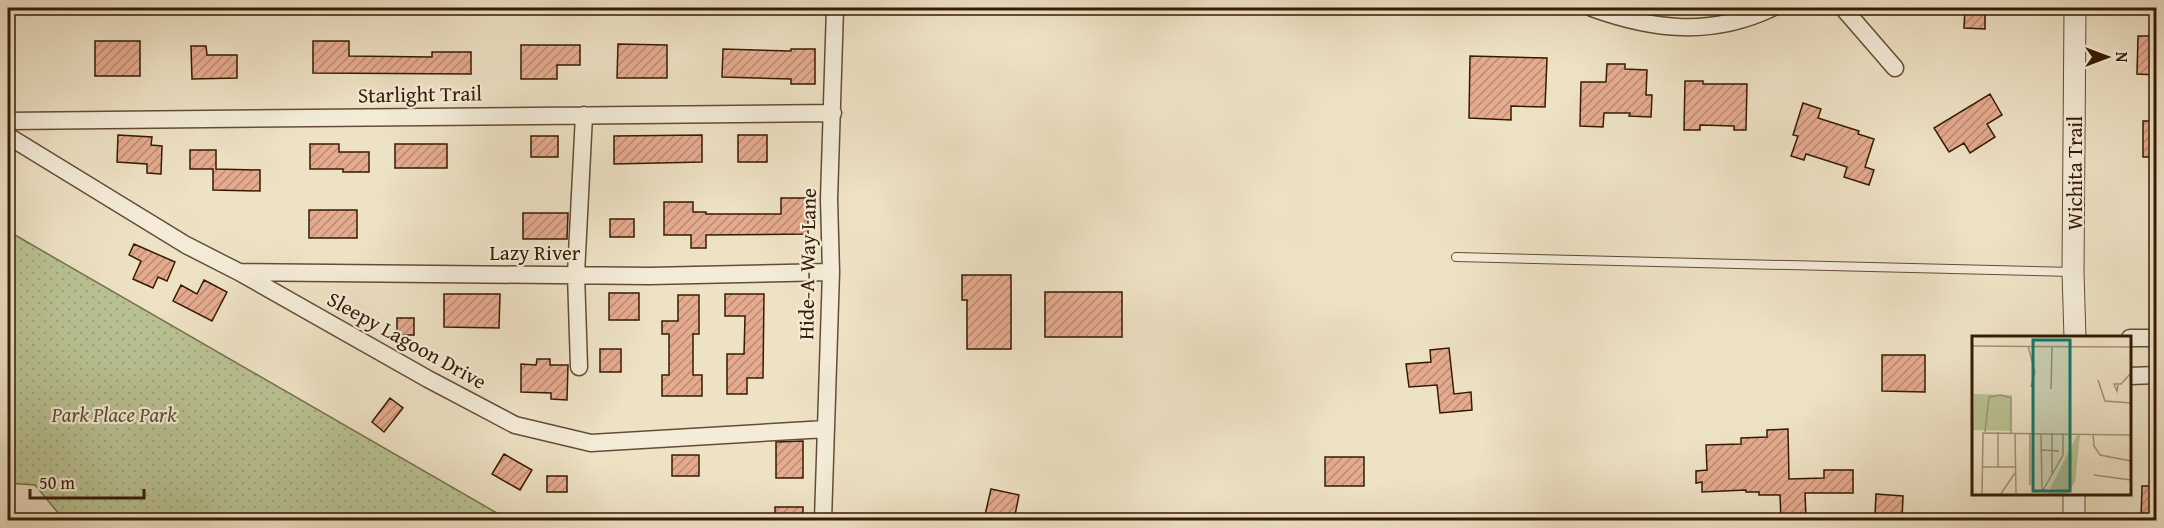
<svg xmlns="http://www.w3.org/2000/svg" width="2164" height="528" viewBox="0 0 2164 528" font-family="'Gentium Book Plus',serif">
<defs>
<pattern id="park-dots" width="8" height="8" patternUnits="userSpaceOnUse" patternTransform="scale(1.5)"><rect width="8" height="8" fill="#bac394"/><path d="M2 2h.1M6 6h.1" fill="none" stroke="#a0a77e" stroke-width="1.8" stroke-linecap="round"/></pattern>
<pattern id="building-hatch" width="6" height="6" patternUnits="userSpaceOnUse" patternTransform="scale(1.5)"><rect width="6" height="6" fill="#e5ab8f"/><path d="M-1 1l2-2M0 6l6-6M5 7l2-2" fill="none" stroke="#ba8a73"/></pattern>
</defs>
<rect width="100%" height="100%" fill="#eee2c5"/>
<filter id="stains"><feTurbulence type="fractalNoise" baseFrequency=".00333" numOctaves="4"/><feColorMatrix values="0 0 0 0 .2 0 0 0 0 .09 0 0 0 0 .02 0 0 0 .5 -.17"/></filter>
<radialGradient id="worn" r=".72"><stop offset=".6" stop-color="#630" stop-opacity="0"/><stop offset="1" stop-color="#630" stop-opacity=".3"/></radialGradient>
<path fill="url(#park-dots)" stroke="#786f4c" stroke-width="1.5" d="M 8,231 L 509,520 L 64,520 L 35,485 L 8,483 Z"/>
<path fill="url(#building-hatch)" stroke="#361b04" stroke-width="1.5" d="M 1965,8 L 1985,8 L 1985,29 L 1964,28 Z
M 2138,36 L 2157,36 L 2157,75 L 2137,74 Z
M 95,41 L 140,41 L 140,76 L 95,76 Z
M 313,41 L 349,41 L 349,56 L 432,57 L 432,52 L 471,52 L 471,74 L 313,73 Z
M 618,44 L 667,45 L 667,78 L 617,78 Z
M 521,45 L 580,45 L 580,65 L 557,65 L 557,79 L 521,79 Z
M 191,46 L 206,46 L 207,55 L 237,55 L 237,78 L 192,79 Z
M 723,49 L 791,51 L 791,49 L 815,49 L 815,84 L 791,84 L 791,79 L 722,77 Z
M 1470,56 L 1547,58 L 1545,107 L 1511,106 L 1511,120 L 1469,118 Z
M 1607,64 L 1625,64 L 1625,69 L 1647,70 L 1646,95 L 1652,95 L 1651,117 L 1629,116 L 1630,113 L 1604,113 L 1603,127 L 1580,126 L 1581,82 L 1606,82 Z
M 1685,81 L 1703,81 L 1703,84 L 1747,84 L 1746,130 L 1734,130 L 1734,126 L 1700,125 L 1700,130 L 1684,130 Z
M 1990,94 L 2002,115 L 1987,124 L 1995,137 L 1970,153 L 1964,143 L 1949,152 L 1934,128 Z
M 1803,103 L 1821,109 L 1818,118 L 1859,131 L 1858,134 L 1874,139 L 1865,167 L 1874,170 L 1869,185 L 1844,177 L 1847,167 L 1806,154 L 1804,160 L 1791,156 L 1798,136 L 1793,135 Z
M 2143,121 L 2157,121 L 2157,157 L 2143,157 Z
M 118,135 L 152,137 L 151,145 L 162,146 L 161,174 L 147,173 L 147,164 L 117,162 Z
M 702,135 L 702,162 L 614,164 L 614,136 Z
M 738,135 L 767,135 L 767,162 L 738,162 Z
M 531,136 L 558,136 L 558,157 L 531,157 Z
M 310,144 L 339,144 L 339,152 L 369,152 L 369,172 L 343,172 L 343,169 L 310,169 Z
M 395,144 L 447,144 L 447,168 L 395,168 Z
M 190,150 L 216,150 L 216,169 L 260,170 L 260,191 L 213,190 L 213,169 L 190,169 Z
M 781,198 L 813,198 L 813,213 L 808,213 L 808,234 L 706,235 L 706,248 L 691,248 L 691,235 L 664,235 L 664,202 L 693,202 L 693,212 L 706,212 L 706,214 L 781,214 Z
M 309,210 L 357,210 L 357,238 L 309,238 Z
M 523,213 L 568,213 L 567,239 L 523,239 Z
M 610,219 L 634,219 L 634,237 L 610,237 Z
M 134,244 L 175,262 L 167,281 L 158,277 L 153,288 L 133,279 L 141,261 L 129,255 Z
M 962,275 L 1011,275 L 1011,349 L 967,349 L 967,300 L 962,300 Z
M 204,280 L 227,292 L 212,321 L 173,301 L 181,285 L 197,294 Z
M 1045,292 L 1122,292 L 1122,337 L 1045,337 Z
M 609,293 L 639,293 L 639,320 L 609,320 Z
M 444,294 L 500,294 L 499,328 L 444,327 Z
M 725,294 L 764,294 L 763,378 L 747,378 L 747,394 L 727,394 L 727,354 L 744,354 L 745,316 L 725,316 Z
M 678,295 L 699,295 L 699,334 L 693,334 L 693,375 L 702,375 L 702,396 L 662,396 L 662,375 L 669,375 L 669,334 L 662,334 L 662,321 L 678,321 Z
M 397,318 L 414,318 L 414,335 L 397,335 Z
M 1449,348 L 1454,394 L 1471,392 L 1472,410 L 1440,413 L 1437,385 L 1409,387 L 1406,364 L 1431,362 L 1430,350 Z
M 600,349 L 621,349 L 621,372 L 600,372 Z
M 1882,355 L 1925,355 L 1925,392 L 1882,391 Z
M 537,359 L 550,359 L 550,365 L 568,365 L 567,400 L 551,399 L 551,393 L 521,392 L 521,364 L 536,365 Z
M 390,398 L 403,408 L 384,432 L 372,422 Z
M 1788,429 L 1789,479 L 1824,478 L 1824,470 L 1853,470 L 1853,493 L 1805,493 L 1806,516 L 1796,517 L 1796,520 L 1781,520 L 1780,495 L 1759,495 L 1759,492 L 1746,492 L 1746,490 L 1702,492 L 1702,482 L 1696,483 L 1696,471 L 1707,470 L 1706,445 L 1741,444 L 1741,438 L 1767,437 L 1767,430 Z
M 803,441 L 803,478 L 776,478 L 776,442 Z
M 504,454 L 532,470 L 520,490 L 492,474 Z
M 672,455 L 699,455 L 699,476 L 672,476 Z
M 1325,457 L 1364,457 L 1364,486 L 1325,486 Z
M 547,476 L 567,476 L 567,492 L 547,492 Z
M 2142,486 L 2157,486 L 2157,520 L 2141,520 Z
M 991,489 L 1019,495 L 1014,520 L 985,515 Z
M 1876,494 L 1903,496 L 1902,520 L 1884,520 L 1884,516 L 1875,515 Z
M 775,507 L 803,507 L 803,520 L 775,520 Z"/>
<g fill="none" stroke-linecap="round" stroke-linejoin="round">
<defs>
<path id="service" d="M 1456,257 L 2073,272"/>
<path id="minor" d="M 1592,8 C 1653,30 1711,37 1772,8
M 1843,8 L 1895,68
M 8,121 L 833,113
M 8,136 L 186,245 L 239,272 L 428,379 L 515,425 L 591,443 L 826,429
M 240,272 L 650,276 L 831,272
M 2130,338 L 2156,338
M 579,367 L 576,274 L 584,115
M 2130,376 L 2156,375
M 823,520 L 831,272 L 829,199 L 835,8"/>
<path id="tertiary" d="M 2075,8 L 2073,272 L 2075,338
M 2074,520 L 2074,494"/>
</defs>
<use href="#service" stroke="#644d34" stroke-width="10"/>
<use href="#minor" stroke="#644d34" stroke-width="19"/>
<use href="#tertiary" stroke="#644d34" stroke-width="23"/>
<use href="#service" stroke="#f4ecd9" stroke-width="8"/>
<use href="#minor" stroke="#f4ecd9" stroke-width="16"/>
<use href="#tertiary" stroke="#f4ecd9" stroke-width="21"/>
</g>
<g text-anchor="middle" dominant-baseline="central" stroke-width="4.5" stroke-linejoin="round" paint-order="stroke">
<g font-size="21" fill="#361b04" stroke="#f4ecd9">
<text transform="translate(420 94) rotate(-1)">Starlight Trail</text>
<text transform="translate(2074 173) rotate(-90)">Wichita Trail</text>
<text x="535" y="252">Lazy River</text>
<text transform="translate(807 264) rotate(-89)">Hide-A-Way Lane</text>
<text transform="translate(407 340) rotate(29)">Sleepy Lagoon Drive</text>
</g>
<g font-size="21" font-style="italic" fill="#5e4d2f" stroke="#f4ecd9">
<text x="114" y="414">Park Place Park</text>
</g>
</g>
<g transform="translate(1972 336)">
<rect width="159" height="159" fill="#eee2c5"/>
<path d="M 2,58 L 40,59 L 39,95 L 1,94 ZM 105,99 L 108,99 L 103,146 L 94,159 L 75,159 Z" fill="#bac394"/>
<path fill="none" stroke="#a49278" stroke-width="1.5" d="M 0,10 L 159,11M 56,10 L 63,36 L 59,51M 126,44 L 133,65 L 159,67M 146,49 L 145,55 L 142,48 L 149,48 L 159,37M 79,53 L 80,10M 13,96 L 17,61 L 29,59 L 39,62 L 39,97M 26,96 L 26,132M 43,97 L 44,157M 58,97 L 58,149M 69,97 L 70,156M 80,97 L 80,138M 121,98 L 122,110 L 128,119 L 159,125M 69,114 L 87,115M 10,131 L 43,131M 122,139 L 159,144M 70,156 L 91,119 L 91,97M 10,159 L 11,97 L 159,99M 28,159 L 43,137M 159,159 L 159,140"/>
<path fill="#0f766e" fill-opacity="0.15" stroke="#0f766e" stroke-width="3" d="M 61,4 L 98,4 L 98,155 L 61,155 Z"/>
<rect width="159" height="159" fill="none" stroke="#361b04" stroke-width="3"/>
</g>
<rect width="2164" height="528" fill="none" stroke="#eee2c5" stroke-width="30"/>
<rect x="9" y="9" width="2146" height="510" fill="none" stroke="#361b04" stroke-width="3"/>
<rect x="15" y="15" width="2134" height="498" fill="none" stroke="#361b04" stroke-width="1.5"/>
<g transform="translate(2107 57) rotate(90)" stroke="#f4ecd9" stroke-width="4.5" paint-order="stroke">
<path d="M0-4.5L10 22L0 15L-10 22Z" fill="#361b04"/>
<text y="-9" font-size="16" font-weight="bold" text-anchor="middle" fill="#361b04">N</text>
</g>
<path d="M30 489v9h114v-9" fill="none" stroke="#361b04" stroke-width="3"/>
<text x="39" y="489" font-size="18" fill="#361b04" stroke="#f4ecd9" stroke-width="4.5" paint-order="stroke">50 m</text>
<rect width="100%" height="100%" filter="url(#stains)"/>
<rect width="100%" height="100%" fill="url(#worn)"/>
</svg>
